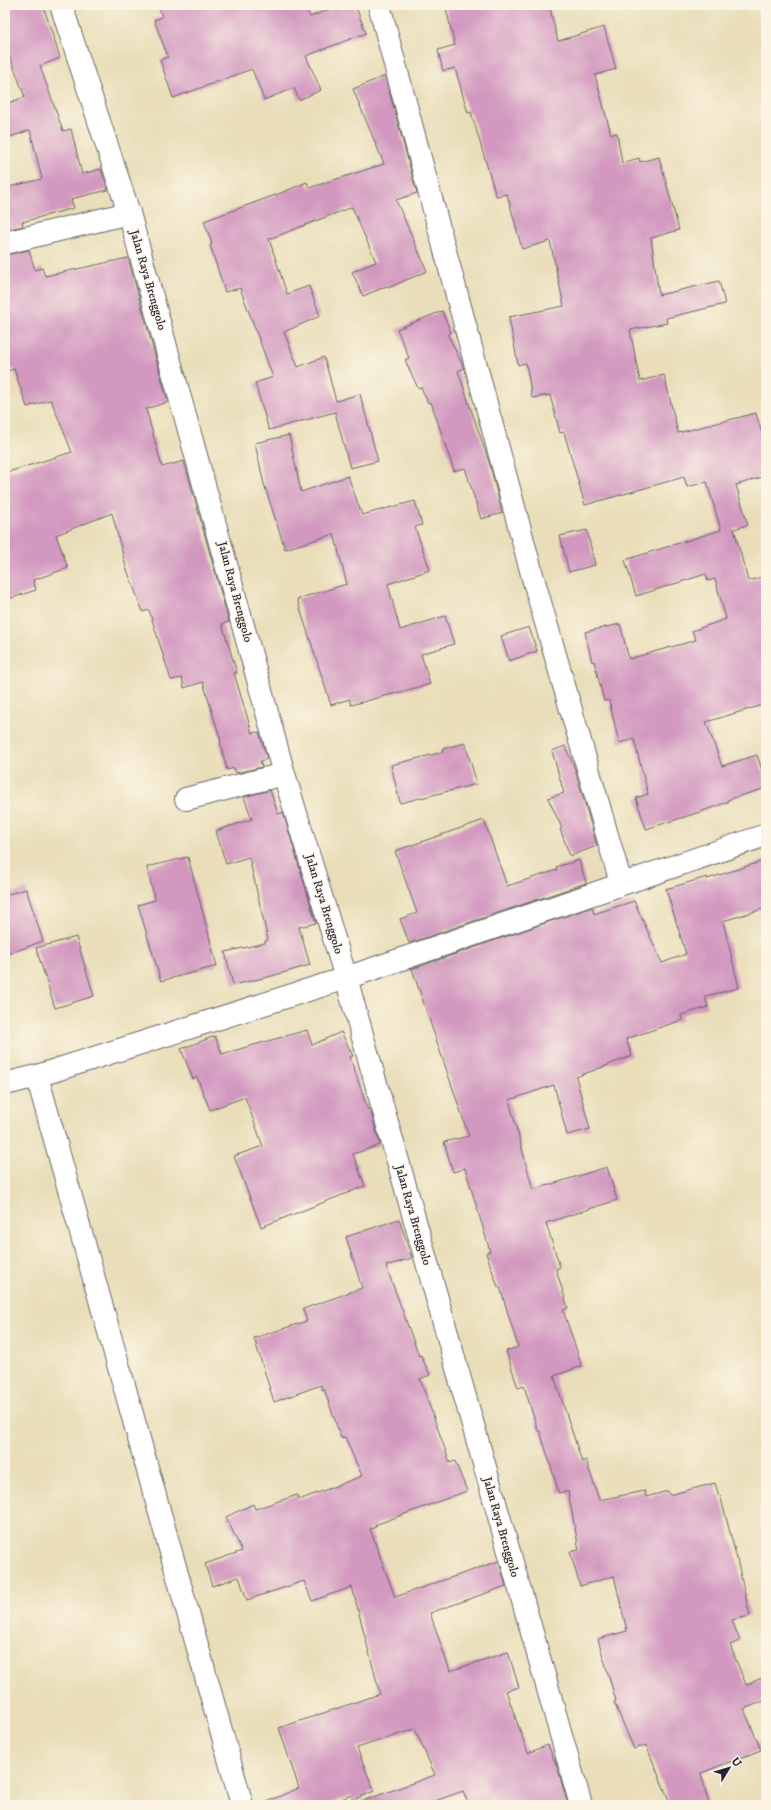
<svg xmlns="http://www.w3.org/2000/svg" width="771" height="1810" viewBox="0 0 771 1810" font-family="'IM FELL DW Pica',serif">
<rect width="100%" height="100%" fill="#fcf5e5"/>
<filter id="ink" filterUnits="userSpaceOnUse"><feTurbulence type="fractalNoise" baseFrequency=".025" numOctaves="2"/><feDisplacementMap in="SourceGraphic" scale="8" xChannelSelector="R" yChannelSelector="G"/><feConvolveMatrix kernelMatrix="1 2 1 2 8 2 1 2 1" color-interpolation-filters="sRGB"/></filter>
<filter id="wash" filterUnits="userSpaceOnUse"><feTurbulence type="fractalNoise" baseFrequency=".012" numOctaves="4" result="noise"/><feDisplacementMap in="SourceGraphic" scale="16" xChannelSelector="R" yChannelSelector="G"/><feGaussianBlur stdDeviation="0.9" result="paint"/><feColorMatrix in="noise" values="0 0 0 0 0 0 0 0 0 0 0 0 0 0 0 0 0 1.4 0 .05"/><feComposite in="paint" operator="in"/></filter>
<g filter="url(#wash)">
<rect width="100%" height="100%" fill="#e9deb9"/>
<g id="blocks">
<path fill="#d298c0" d="M 5,5 L 43,5 L 60,58 L 40,66 L 63,131 L 71,129 L 82,174 L 101,169 L 108,190 L 71,199 L 74,208 L 22,222 L 23,226 L 5,230 L 5,188 L 42,179 L 30,130 L 5,139 L 5,104 L 25,97 L 10,57 L 5,58 Z
M 158,5 L 305,5 L 310,17 L 339,5 L 355,5 L 366,33 L 306,56 L 321,90 L 299,100 L 294,88 L 264,100 L 252,69 L 173,98 L 160,60 L 168,57 L 154,20 L 162,17 Z
M 445,5 L 549,5 L 558,41 L 604,27 L 616,69 L 595,75 L 611,134 L 617,133 L 622,163 L 639,158 L 640,162 L 659,157 L 679,230 L 651,238 L 659,295 L 719,281 L 725,304 L 666,318 L 667,323 L 630,330 L 640,381 L 664,375 L 678,433 L 756,413 L 766,448 L 766,476 L 736,485 L 748,525 L 734,529 L 748,581 L 766,576 L 766,704 L 706,722 L 722,766 L 757,755 L 766,782 L 766,788 L 727,800 L 728,802 L 697,813 L 646,829 L 636,798 L 648,794 L 634,739 L 619,743 L 609,700 L 604,701 L 594,661 L 592,662 L 585,632 L 620,624 L 629,659 L 696,640 L 692,631 L 726,619 L 715,579 L 708,581 L 706,574 L 636,596 L 625,560 L 721,530 L 707,482 L 687,487 L 684,477 L 585,505 L 564,432 L 560,433 L 550,395 L 532,398 L 526,363 L 518,365 L 509,317 L 564,306 L 550,241 L 522,249 L 507,194 L 496,196 L 471,112 L 468,113 L 455,68 L 443,71 L 438,50 L 455,45 Z
M 385,76 L 417,193 L 396,200 L 427,271 L 388,288 L 387,286 L 363,296 L 352,272 L 376,262 L 352,207 L 269,239 L 287,294 L 309,286 L 320,316 L 284,332 L 298,367 L 324,357 L 336,401 L 360,394 L 378,461 L 350,468 L 335,412 L 269,430 L 255,383 L 273,377 L 240,288 L 225,292 L 210,245 L 212,244 L 204,221 L 281,193 L 307,182 L 309,188 L 384,164 L 353,89 Z
M 29,250 L 35,270 L 42,268 L 45,276 L 128,258 L 168,402 L 146,409 L 162,467 L 184,461 L 229,622 L 222,624 L 237,673 L 234,673 L 252,733 L 259,732 L 267,759 L 260,761 L 262,767 L 236,773 L 234,768 L 227,770 L 220,742 L 221,741 L 203,682 L 184,688 L 182,678 L 171,680 L 149,610 L 143,612 L 126,567 L 112,513 L 56,535 L 68,568 L 33,580 L 36,590 L 5,600 L 5,473 L 72,452 L 51,400 L 27,407 L 14,369 L 5,372 L 5,255 Z
M 442,311 L 451,333 L 448,335 L 464,368 L 458,371 L 490,465 L 502,513 L 481,519 L 465,468 L 454,471 L 431,402 L 428,403 L 421,387 L 418,388 L 405,360 L 409,358 L 397,329 Z
M 289,435 L 301,492 L 348,476 L 362,515 L 415,501 L 422,525 L 415,527 L 430,570 L 388,584 L 400,630 L 445,616 L 454,644 L 421,654 L 430,684 L 351,705 L 349,699 L 331,705 L 297,599 L 347,584 L 334,534 L 285,549 L 264,484 L 255,443 Z
M 587,530 L 595,565 L 569,572 L 560,536 Z
M 529,627 L 537,651 L 509,661 L 501,636 Z
M 465,743 L 477,784 L 400,803 L 391,765 L 443,752 L 442,749 Z
M 565,746 L 575,769 L 597,846 L 570,856 L 560,829 L 562,828 L 548,798 L 564,793 L 552,751 Z
M 270,790 L 278,814 L 283,812 L 316,923 L 299,927 L 310,965 L 272,976 L 233,985 L 225,952 L 265,943 L 265,941 L 268,940 L 249,857 L 226,864 L 216,831 L 252,819 L 244,797 Z
M 484,820 L 507,886 L 557,870 L 556,867 L 579,860 L 586,883 L 409,943 L 400,919 L 417,913 L 395,851 Z
M 188,857 L 217,966 L 161,981 L 138,905 L 155,900 L 147,867 Z
M 766,860 L 766,908 L 723,921 L 739,988 L 705,996 L 708,1007 L 681,1015 L 682,1020 L 626,1039 L 632,1056 L 576,1077 L 590,1129 L 567,1135 L 554,1085 L 509,1100 L 533,1190 L 607,1167 L 617,1200 L 546,1223 L 560,1267 L 556,1269 L 568,1308 L 563,1310 L 582,1366 L 554,1376 L 582,1462 L 586,1460 L 599,1500 L 645,1491 L 646,1497 L 668,1491 L 669,1495 L 715,1483 L 719,1496 L 720,1495 L 736,1555 L 750,1616 L 732,1620 L 740,1641 L 730,1645 L 746,1685 L 766,1676 L 766,1700 L 744,1709 L 761,1750 L 701,1773 L 709,1805 L 671,1805 L 646,1745 L 634,1749 L 614,1702 L 616,1701 L 598,1639 L 627,1631 L 614,1576 L 580,1586 L 570,1552 L 579,1550 L 568,1491 L 559,1493 L 540,1431 L 538,1431 L 524,1386 L 518,1388 L 506,1351 L 518,1347 L 500,1287 L 498,1287 L 486,1253 L 490,1251 L 465,1168 L 453,1172 L 444,1142 L 469,1136 L 412,969 L 592,907 L 594,914 L 634,901 L 662,963 L 686,954 L 666,889 L 707,877 L 707,879 Z
M 26,889 L 43,941 L 5,955 L 5,895 Z
M 76,937 L 94,996 L 55,1008 L 36,948 Z
M 307,1030 L 312,1045 L 341,1032 L 353,1056 L 350,1057 L 368,1110 L 370,1109 L 380,1145 L 353,1154 L 365,1186 L 261,1227 L 234,1156 L 263,1146 L 245,1097 L 210,1110 L 197,1077 L 193,1079 L 181,1049 L 215,1036 L 222,1054 Z
M 399,1219 L 412,1258 L 386,1266 L 419,1356 L 421,1355 L 430,1375 L 420,1379 L 450,1463 L 455,1461 L 467,1491 L 375,1525 L 376,1527 L 370,1529 L 395,1597 L 499,1561 L 506,1586 L 430,1613 L 450,1671 L 508,1652 L 519,1687 L 506,1691 L 528,1753 L 548,1745 L 558,1769 L 568,1805 L 469,1805 L 463,1791 L 424,1805 L 360,1805 L 360,1802 L 435,1775 L 415,1729 L 357,1748 L 374,1791 L 353,1800 L 351,1795 L 328,1805 L 259,1805 L 299,1788 L 279,1728 L 380,1694 L 352,1587 L 312,1601 L 304,1581 L 247,1600 L 239,1577 L 212,1586 L 205,1564 L 242,1551 L 226,1517 L 253,1504 L 255,1509 L 297,1495 L 299,1500 L 362,1476 L 345,1437 L 341,1438 L 324,1389 L 322,1390 L 321,1385 L 274,1402 L 254,1338 L 307,1321 L 303,1309 L 362,1288 L 346,1237 Z"/>
</g>
</g>
<g filter="url(#ink)">
<use href="#blocks" fill-opacity="0" stroke="#686467" stroke-width="1"/>
<g fill="none" stroke-linecap="round" stroke-linejoin="round">
<defs>
<path id="minor" d="M 379,5 L 533,578 L 621,883
M 5,243 L 129,213
M 186,799 L 284,774
M 37,1076 L 242,1805
M 5,1084 L 37,1076 L 346,978 L 766,835"/>
<path id="major" d="M 61,5 L 129,213 L 284,774 L 346,978 L 581,1805"/>
</defs>
<use href="#minor" stroke="#686467" stroke-width="24"/>
<use href="#major" stroke="#686467" stroke-width="24"/>
<use href="#minor" stroke="#fff" stroke-width="22"/>
<use href="#major" stroke="#fff" stroke-width="22"/>
</g>
</g>
<g text-anchor="middle" dominant-baseline="central" stroke-width="3" stroke-linejoin="round" paint-order="stroke">
<g font-size="12" fill="#22223b" stroke="#fcf5e5">
<text transform="translate(148 280) rotate(74)">Jalan Raya Brenggolo</text>
<text transform="translate(235 592) rotate(75)">Jalan Raya Brenggolo</text>
<text transform="translate(324 904) rotate(73)">Jalan Raya Brenggolo</text>
<text transform="translate(413 1215) rotate(74)">Jalan Raya Brenggolo</text>
<text transform="translate(501 1527) rotate(74)">Jalan Raya Brenggolo</text>
</g>
</g>
<rect width="771" height="1810" fill="none" stroke="#fcf5e5" stroke-width="20"/>
<g transform="translate(729 1768) rotate(52)" stroke="#fcf5e5" stroke-width="3" paint-order="stroke">
<path d="M0-3L7 15L0 10L-7 15Z" fill="#22223b"/>
<text y="-6" font-size="11" font-weight="bold" text-anchor="middle" fill="#22223b">U</text>
</g>
</svg>
